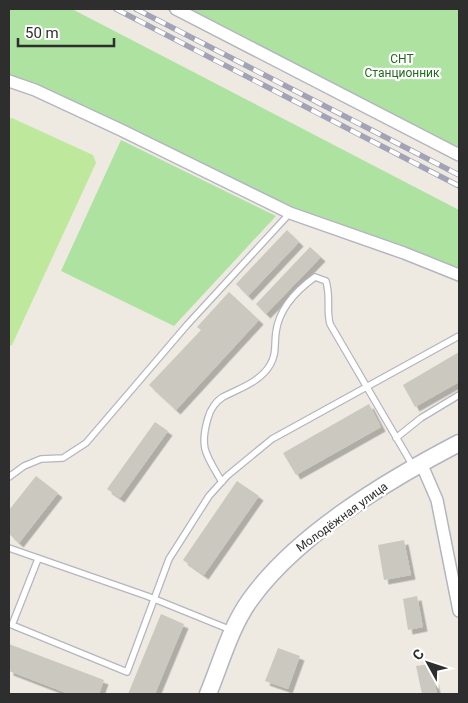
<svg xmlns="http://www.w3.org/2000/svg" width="468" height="703" viewBox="0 0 468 703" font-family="Roboto,sans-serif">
<defs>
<filter id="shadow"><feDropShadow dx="4.5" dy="4.5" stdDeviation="0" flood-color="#0004"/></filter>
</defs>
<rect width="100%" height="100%" fill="#eeeae1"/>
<path fill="#ade2a0" d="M 9,9 L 72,9 L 459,210 L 459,276 L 290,213 L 9,82 Z
M 165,9 L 459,9 L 459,160 Z
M 121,140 L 276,216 L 174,326 L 61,271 Z"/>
<path fill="#bee99c" d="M 12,118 L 93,155 L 96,163 L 12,345 L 9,346 L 9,119 Z"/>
<path fill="#cac8bf" filter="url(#shadow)" d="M 287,230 L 299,242 L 248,296 L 236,284 Z
M 310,247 L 321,257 L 266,314 L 256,304 Z
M 229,292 L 259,320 L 176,410 L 149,385 L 201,330 L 197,327 Z
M 459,352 L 459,382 L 415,407 L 403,385 Z
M 369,404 L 381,427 L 296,475 L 283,453 Z
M 155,422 L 168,431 L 120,498 L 107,489 Z
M 36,476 L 58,493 L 19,543 L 9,534 L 9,510 Z
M 237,481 L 259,496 L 204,575 L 183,560 Z
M 404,540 L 411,575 L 384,580 L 378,545 Z
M 417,596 L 423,627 L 408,630 L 403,599 Z
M 161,614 L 184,624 L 155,694 L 128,694 Z
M 9,644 L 104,680 L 99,694 L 69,694 L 9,671 Z
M 278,648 L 300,656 L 288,689 L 265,681 Z
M 431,664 L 437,694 L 422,694 L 416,666 Z"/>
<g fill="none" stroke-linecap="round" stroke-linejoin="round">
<defs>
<path id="lane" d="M 396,438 L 421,418 L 459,395
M 9,477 L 24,466 L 41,459 L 63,458 L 86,443 L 187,325 L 290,213
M 222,482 C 206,455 199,448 208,418 C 210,410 216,401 223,397 C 240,388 260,382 270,365 C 277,353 274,345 276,332 C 279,309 297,290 315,277 L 326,281 C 331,299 326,308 330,324 L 413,466
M 9,548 L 147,596 L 231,630
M 38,559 L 12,625 L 127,672 L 169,559 L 209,496 L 227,476 L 272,439 L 459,336"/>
<path id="street" d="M 176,9 L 459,155
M 9,81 L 35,90 L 121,130 L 290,213 L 404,253 L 459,275
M 421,463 L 437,500 L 459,611"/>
<path id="secondary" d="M 208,694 C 221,663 230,628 250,600 C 297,534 388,480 459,443"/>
</defs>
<use href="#lane" stroke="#b4b5c0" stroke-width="8"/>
<use href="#street" stroke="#b4b5c0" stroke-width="14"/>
<use href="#secondary" stroke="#b4b5c0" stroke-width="19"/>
<use href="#lane" stroke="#fff" stroke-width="5.5"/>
<use href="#street" stroke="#fff" stroke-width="11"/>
<use href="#secondary" stroke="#fff" stroke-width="16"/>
<defs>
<path id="rail" d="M 116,9 L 459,186
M 136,9 L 459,175"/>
</defs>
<use href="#rail" stroke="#a3a3b7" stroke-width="5.5"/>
<use href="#rail" stroke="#fff" stroke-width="4" stroke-dasharray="11" stroke-linecap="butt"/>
</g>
<g text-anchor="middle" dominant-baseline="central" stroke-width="4.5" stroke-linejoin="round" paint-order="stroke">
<g font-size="12" fill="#236a1e" stroke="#fff">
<text x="402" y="59">СНТ<tspan x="402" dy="14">Станционник</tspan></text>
</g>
<g font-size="12" fill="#2e2e2e" stroke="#fff">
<text transform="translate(342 517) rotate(-36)">Молодёжная улица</text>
</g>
</g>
<rect width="468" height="703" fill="none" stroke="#2e2e2e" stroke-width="20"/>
<g transform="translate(428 663) rotate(310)" stroke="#ffffff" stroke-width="4" paint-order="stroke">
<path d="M0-4L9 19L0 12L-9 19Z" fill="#2e2e2e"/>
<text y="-8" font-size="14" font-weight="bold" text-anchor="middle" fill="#2e2e2e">С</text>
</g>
<path d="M18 38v8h96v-8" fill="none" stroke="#2e2e2e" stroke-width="2.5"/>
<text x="25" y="38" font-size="15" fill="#2e2e2e" stroke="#ffffff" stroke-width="4" paint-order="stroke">50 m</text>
</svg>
